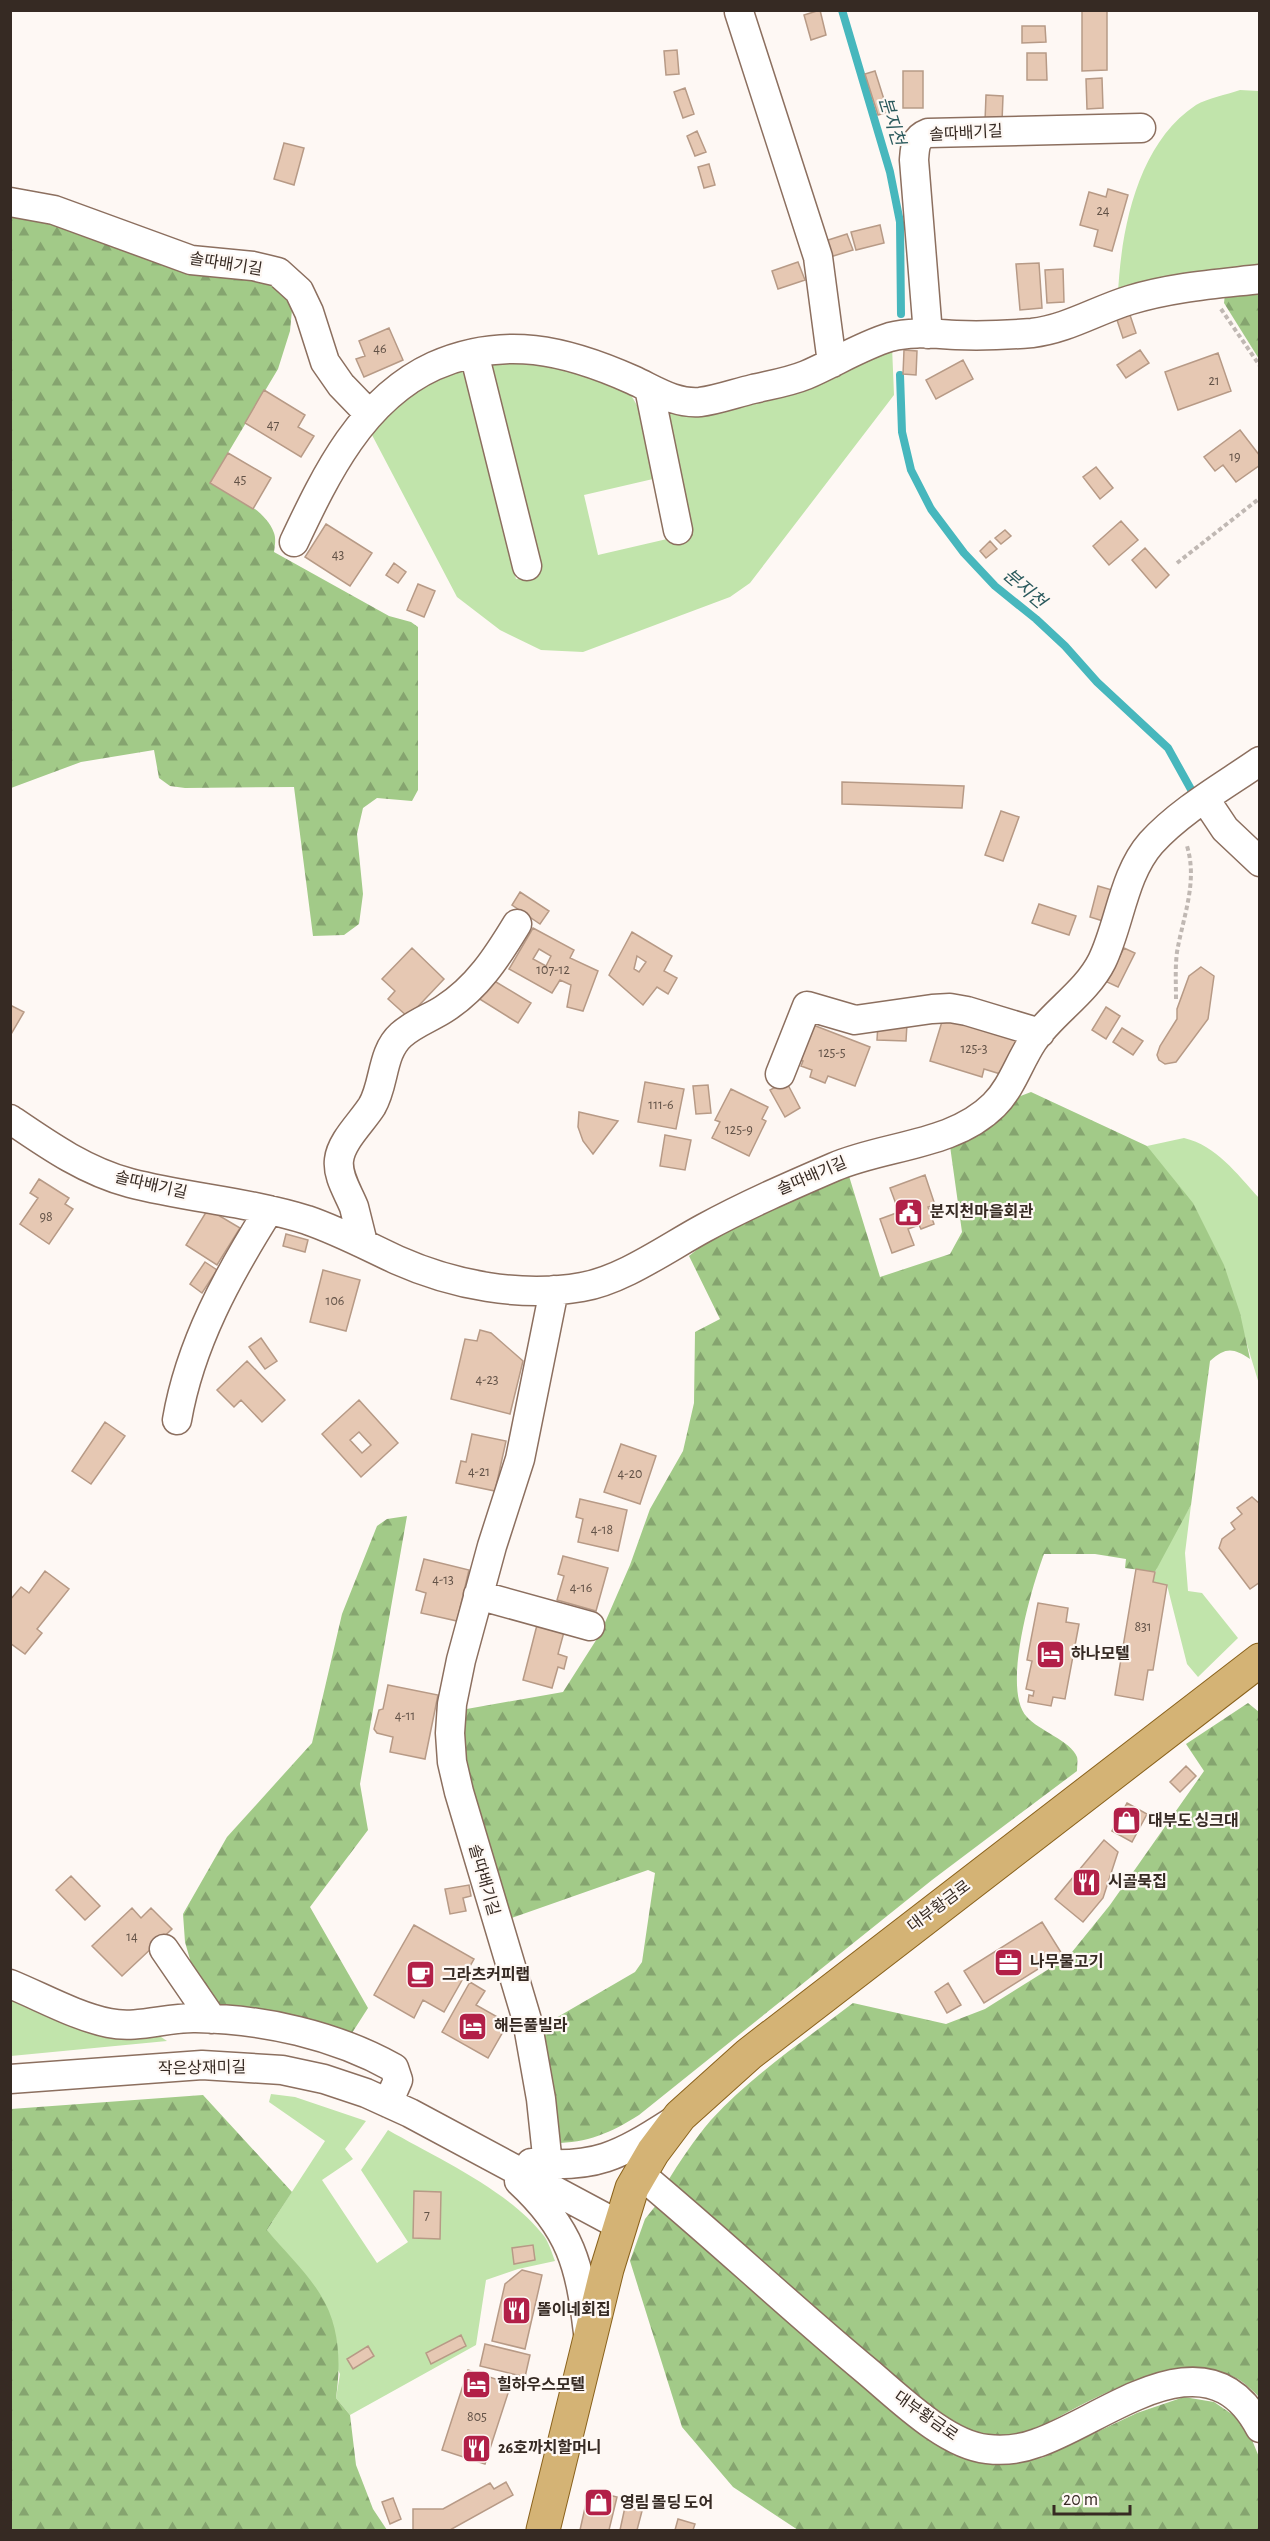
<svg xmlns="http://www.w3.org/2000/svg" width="1270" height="2541" viewBox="0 0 1270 2541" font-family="'Alegreya Sans','Noto Sans KR',sans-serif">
<defs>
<pattern id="forest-firs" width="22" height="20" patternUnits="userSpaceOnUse" patternTransform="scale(1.5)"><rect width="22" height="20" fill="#a2ca88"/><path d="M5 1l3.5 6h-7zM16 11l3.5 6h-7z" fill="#85a46f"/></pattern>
</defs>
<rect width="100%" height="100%" fill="#fef8f4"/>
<path fill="#c1e4ab" d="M 1240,90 L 1259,91 L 1259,272 L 1118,294 C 1121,229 1138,143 1196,105 C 1208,98 1226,95 1240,90 Z
M 892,346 L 894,395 L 750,583 L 730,597 L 583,652 L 541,650 L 500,630 L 457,597 L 372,435 L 391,407 L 455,367 L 468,374 L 516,579 L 540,573 L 491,365 L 497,358 L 529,356 L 628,390 L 638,407 L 653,479 L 584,495 L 598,555 L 693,533 L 668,420 L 670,413 Z
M 1184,1138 C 1217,1146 1236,1173 1259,1198 L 1259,1384 L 1223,1265 L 1147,1146 Z
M 1191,1505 L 1185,1553 L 1188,1591 L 1202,1593 L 1238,1638 L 1198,1677 L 1187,1664 L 1167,1585 L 1153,1582 C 1158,1555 1177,1529 1191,1505 Z
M 10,1991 L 155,2033 L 167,2041 L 11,2056 Z
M 271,2094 L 295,2097 L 366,2121 L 345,2149 L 353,2159 L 322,2180 L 377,2263 L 408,2242 L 361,2170 L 388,2130 C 437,2158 510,2191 544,2236 C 549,2243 552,2253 555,2261 L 518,2269 L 486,2280 L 476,2345 L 350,2415 L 336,2398 L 340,2374 L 267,2230 L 325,2141 L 269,2102 Z"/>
<path fill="url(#forest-firs)" d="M 11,207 L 243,272 L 285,291 L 292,310 L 290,331 L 278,369 L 210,483 C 231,495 265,508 274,533 C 276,538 275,546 274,552 L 389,616 L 411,622 L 418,627 L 418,790 L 412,801 L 377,798 L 363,808 L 357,834 L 363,894 L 359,924 L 344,935 L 313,936 L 294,787 L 185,788 L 170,786 L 159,778 L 154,750 L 81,762 L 11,788 Z
M 1259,286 L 1259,359 L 1224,303 L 1225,294 Z
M 1031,1092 L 1147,1146 L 1193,1203 L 1224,1265 L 1240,1313 L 1250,1359 C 1233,1348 1226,1347 1210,1361 L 1191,1505 L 1155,1572 L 1125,1568 L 1126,1559 L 1095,1554 L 1044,1554 C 1032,1586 1001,1690 1027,1717 C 1038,1730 1071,1741 1077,1757 C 1078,1760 1077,1767 1077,1771 L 932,1880 L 639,2115 C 611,2133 587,2143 554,2143 L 537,2029 L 635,1972 L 642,1962 L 655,1873 L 648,1870 L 503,1921 L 460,1776 L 461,1710 L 563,1692 L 600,1634 L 630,1565 L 650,1509 L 683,1451 L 694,1403 L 695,1332 L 720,1319 L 689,1256 C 736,1217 792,1197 849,1176 L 880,1277 L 950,1254 L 962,1232 L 950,1146 L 1015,1098 Z
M 407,1516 L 360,1784 L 368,1830 L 310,1907 L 368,2008 L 352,2033 L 222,2011 L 193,1970 L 185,1942 L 183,1914 L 227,1837 L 312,1743 L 342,1614 L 377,1526 L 387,1519 Z
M 1248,1703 L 1259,1712 L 1259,2397 C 1253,2391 1246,2384 1238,2379 C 1186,2351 1113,2388 1066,2413 C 1046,2424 1021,2438 997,2437 C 970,2435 951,2420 928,2406 L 666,2184 C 680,2161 694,2140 711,2120 C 752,2075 805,2040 853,2003 L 946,2024 L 985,2009 L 1068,1957 L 1110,1905 L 1204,1771 L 1186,1744 Z
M 203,2095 L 292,2192 L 267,2230 C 284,2251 306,2271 320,2294 C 340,2325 341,2363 336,2398 L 350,2415 L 356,2465 L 373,2509 L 387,2530 L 11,2530 L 11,2109 Z
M 657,2204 L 998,2462 L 1042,2458 L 1137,2413 L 1184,2397 L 1214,2402 L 1245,2423 L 1259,2457 L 1259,2530 L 798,2530 L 733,2487 L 682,2427 L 630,2261 L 645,2219 Z"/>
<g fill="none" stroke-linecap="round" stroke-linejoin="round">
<path stroke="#47b7bd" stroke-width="8" d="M 842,10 L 890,172 L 900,222 L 901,314
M 900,375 L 902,432 L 911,470 L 931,509 L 964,553 L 995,586 L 1036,619 L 1065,646 L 1097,682 L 1168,748 L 1193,793"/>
</g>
<path fill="#e6c8b3" stroke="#b79a86" stroke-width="1.5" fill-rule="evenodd" d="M 820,10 L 826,35 L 811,40 L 804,15 Z
M 1082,10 L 1107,10 L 1107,70 L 1082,71 Z
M 1022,26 L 1045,26 L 1046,42 L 1022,43 Z
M 677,50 L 679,74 L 666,75 L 664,51 Z
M 1027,53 L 1046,53 L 1047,80 L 1027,80 Z
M 875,71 L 888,112 L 878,115 L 865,74 Z
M 903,71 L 923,71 L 923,108 L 903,108 Z
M 1102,78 L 1103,108 L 1087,109 L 1086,79 Z
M 685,88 L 694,114 L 683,118 L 674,92 Z
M 986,95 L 1003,96 L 1002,122 L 985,121 Z
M 697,131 L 706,152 L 695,156 L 687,136 Z
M 284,143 L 304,148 L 294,185 L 274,179 Z
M 709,164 L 715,185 L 704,188 L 698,167 Z
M 1108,189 L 1128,195 L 1112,251 L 1094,246 L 1098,230 L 1080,225 L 1089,192 L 1106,197 Z
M 880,225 L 884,243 L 856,250 L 851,232 Z
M 847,234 L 853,250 L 830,257 L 825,241 Z
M 798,262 L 805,280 L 778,289 L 772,271 Z
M 1039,263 L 1042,308 L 1020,310 L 1016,264 Z
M 1063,269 L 1064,302 L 1047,303 L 1045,270 Z
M 1128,309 L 1136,333 L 1123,338 L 1115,314 Z
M 389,328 L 403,360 L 364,377 L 356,359 L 365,356 L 359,341 Z
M 904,350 L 917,351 L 916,375 L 903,374 Z
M 1140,350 L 1149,363 L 1126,378 L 1117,365 Z
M 1218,353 L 1231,391 L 1178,410 L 1165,372 Z
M 963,360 L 973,379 L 936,399 L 926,380 Z
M 264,390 L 305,415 L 298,427 L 314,436 L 301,457 L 245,423 Z
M 1240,430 L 1260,456 L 1260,465 L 1236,482 L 1223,465 L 1215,471 L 1204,457 Z
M 228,453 L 271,478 L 253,509 L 210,483 Z
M 1096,467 L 1113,488 L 1100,499 L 1083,477 Z
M 1121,521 L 1138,540 L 1109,565 L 1093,546 Z
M 326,524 L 372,553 L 350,586 L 305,557 Z
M 1005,530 L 1011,536 L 1001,544 L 995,538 Z
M 990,541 L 997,549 L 986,558 L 980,551 Z
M 1145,548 L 1169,575 L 1156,588 L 1132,560 Z
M 394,563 L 406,572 L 398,583 L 386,575 Z
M 418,584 L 435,591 L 424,617 L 407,610 Z
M 842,782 L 964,786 L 962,808 L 842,804 Z
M 1001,811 L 1019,817 L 1003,861 L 985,855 Z
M 1098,886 L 1112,890 L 1103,921 L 1090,917 Z
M 520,892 L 549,911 L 540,924 L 512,905 Z
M 1039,904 L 1076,916 L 1069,935 L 1032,923 Z
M 533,928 L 574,950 L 570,958 L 598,971 L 583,1011 L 567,1007 L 571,985 L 560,980 L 552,993 L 509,969 ZM 539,949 L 551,956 L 546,966 L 533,959 Z
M 632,932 L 672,956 L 664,971 L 677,978 L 668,994 L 657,987 L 643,1005 L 609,975 ZM 637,956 L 646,962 L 639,972 L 634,969 Z
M 412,948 L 444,979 L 408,1017 L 388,999 L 395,991 L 382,979 Z
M 1124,948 L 1135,953 L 1118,987 L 1107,982 Z
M 1201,967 L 1214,976 L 1208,1019 L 1176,1062 L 1165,1064 L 1159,1060 L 1157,1055 L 1160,1046 L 1177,1019 L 1177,1009 L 1189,976 Z
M 491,979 L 531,1003 L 518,1023 L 478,998 Z
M 10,1005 L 24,1012 L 10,1036 Z
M 1106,1007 L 1120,1016 L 1106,1039 L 1092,1030 Z
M 944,1015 L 1019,1037 L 1007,1076 L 984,1069 L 982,1077 L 930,1061 Z
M 808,1023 L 870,1047 L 855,1086 L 828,1076 L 825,1083 L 810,1077 L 812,1070 L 801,1066 L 803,1061 L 795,1058 Z
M 878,1023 L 907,1024 L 906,1041 L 877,1040 Z
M 1122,1028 L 1143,1041 L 1133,1055 L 1113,1042 Z
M 786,1081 L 800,1108 L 785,1117 L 770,1090 Z
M 645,1082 L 684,1089 L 676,1129 L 638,1122 Z
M 708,1085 L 711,1113 L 696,1114 L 693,1086 Z
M 731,1089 L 768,1107 L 762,1119 L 766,1121 L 749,1156 L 712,1138 L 720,1122 L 715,1120 Z
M 579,1112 L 618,1121 L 593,1154 L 583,1141 L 578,1127 Z
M 665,1135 L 691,1140 L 685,1170 L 660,1166 Z
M 925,1175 L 935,1205 L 928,1207 L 934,1224 L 921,1229 L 919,1225 L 908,1229 L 914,1245 L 892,1253 L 880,1219 L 899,1212 L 890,1188 Z
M 39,1179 L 69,1198 L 65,1204 L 73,1209 L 49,1244 L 20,1224 L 38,1198 L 30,1193 Z
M 208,1209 L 240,1228 L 217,1265 L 186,1245 Z
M 286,1234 L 308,1240 L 305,1252 L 283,1246 Z
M 205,1262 L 217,1270 L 202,1293 L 190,1284 Z
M 323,1270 L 360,1280 L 346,1331 L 310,1322 Z
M 480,1330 L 491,1333 L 523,1361 L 510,1414 L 451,1399 L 465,1339 L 477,1341 Z
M 261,1338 L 277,1361 L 265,1369 L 249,1347 Z
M 247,1361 L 285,1400 L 262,1422 L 241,1400 L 234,1407 L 217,1390 Z
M 359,1400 L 398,1443 L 361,1477 L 322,1434 ZM 359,1432 L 371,1445 L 362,1453 L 350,1440 Z
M 105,1422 L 125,1436 L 91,1484 L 72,1471 Z
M 472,1434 L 506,1441 L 495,1491 L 456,1483 L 461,1461 L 466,1462 Z
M 621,1444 L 656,1456 L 640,1504 L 604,1492 Z
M 1252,1497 L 1260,1504 L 1260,1582 L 1250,1589 L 1219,1548 L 1222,1539 L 1235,1529 L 1231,1523 L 1242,1514 L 1237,1508 Z
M 580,1499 L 627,1510 L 618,1551 L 578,1542 L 583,1519 L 576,1517 Z
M 563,1556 L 608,1568 L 596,1611 L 557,1600 L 564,1576 L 558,1574 Z
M 424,1559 L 469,1570 L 457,1621 L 421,1613 L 426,1593 L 416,1590 Z
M 1136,1569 L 1155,1572 L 1153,1582 L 1167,1585 L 1153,1670 L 1148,1670 L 1143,1700 L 1115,1695 Z
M 45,1571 L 69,1589 L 37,1629 L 42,1633 L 25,1654 L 10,1643 L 10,1600 L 21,1587 L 29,1593 Z
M 1038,1603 L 1068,1608 L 1066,1622 L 1079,1624 L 1065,1699 L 1053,1697 L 1051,1706 L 1028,1702 L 1029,1695 L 1033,1696 L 1034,1691 L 1026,1689 L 1032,1661 L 1027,1660 Z
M 537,1625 L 564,1632 L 558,1654 L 567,1657 L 564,1669 L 558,1667 L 552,1688 L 523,1680 Z
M 388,1685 L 438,1695 L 425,1759 L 390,1752 L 393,1737 L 377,1733 L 374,1729 L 379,1710 L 383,1709 Z
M 1186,1766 L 1196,1776 L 1180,1792 L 1170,1782 Z
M 1127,1803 L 1147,1814 L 1132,1842 L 1112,1831 Z
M 1104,1840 L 1118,1852 L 1103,1898 L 1083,1922 L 1055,1899 Z
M 71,1876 L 100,1906 L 85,1920 L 56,1890 Z
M 469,1885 L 471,1896 L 463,1898 L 466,1911 L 450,1914 L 445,1889 Z
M 132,1908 L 141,1918 L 151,1908 L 172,1929 L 122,1976 L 92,1946 Z
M 1042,1922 L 1062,1954 L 984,2003 L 964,1971 Z
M 414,1925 L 474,1959 L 444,2012 L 423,2000 L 414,2018 L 374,1995 Z
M 470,1982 L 485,1991 L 476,2005 L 508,2023 L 488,2058 L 442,2032 Z
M 948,1983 L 961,2005 L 947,2013 L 935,1992 Z
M 414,2191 L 441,2192 L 440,2239 L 413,2238 Z
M 533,2245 L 535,2260 L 514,2264 L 512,2248 Z
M 522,2270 L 542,2275 L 525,2349 L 492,2341 L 505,2284 Z
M 461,2335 L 466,2346 L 431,2364 L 426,2353 Z
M 485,2344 L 530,2355 L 525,2377 L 480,2366 Z
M 368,2346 L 374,2356 L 353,2369 L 347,2359 Z
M 468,2370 L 511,2384 L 485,2464 L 442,2450 Z
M 506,2482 L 513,2495 L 450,2530 L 413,2530 L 413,2509 L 443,2509 L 490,2483 L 494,2489 Z
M 589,2490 L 617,2497 L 609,2530 L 580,2530 Z
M 393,2498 L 401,2519 L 390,2524 L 382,2502 Z
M 625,2507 L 642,2511 L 637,2530 L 620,2530 Z
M 678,2519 L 695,2524 L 693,2530 L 675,2530 Z"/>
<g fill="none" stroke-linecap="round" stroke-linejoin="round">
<defs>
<path id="minor" d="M 739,12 L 818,257 L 832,363
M 10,202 L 54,210 L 191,260 L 253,266 L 278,272 L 299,291 L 309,312 L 325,362 L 341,385 L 369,414
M 928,334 L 914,160 C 915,146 915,138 928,133 L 1141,128
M 474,353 L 527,566
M 649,388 L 678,530
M 294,542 C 326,474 362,399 434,366 C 504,335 566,350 633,380 C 655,390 675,404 700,402 C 717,400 736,393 753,389 C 770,385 789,382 806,375 C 834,363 861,346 890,337 C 912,331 934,334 956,335 C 981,336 1007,335 1032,333 C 1067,329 1097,310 1130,300 C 1172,287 1216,284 1260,279
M 1205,799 L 1225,829 L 1260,862
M 780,1074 L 807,1006 L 855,1020 L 932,1009 L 950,1008 L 967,1011 L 1040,1033
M 10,1119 C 48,1145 85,1171 130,1183 C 188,1198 250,1202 307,1220 C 339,1231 367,1246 397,1260 C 453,1285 521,1298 582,1287 C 623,1280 667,1248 704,1228 C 746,1205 790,1186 834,1167 C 885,1145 953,1146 994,1105 C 1012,1087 1019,1062 1033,1041 C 1053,1012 1086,993 1102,961 C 1120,924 1123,875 1151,843 C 1181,810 1224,786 1260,761
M 363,1243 C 360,1231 357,1219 354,1207 C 348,1192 337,1176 339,1160 C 341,1141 362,1122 372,1106 C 385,1084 381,1053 401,1035 C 413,1024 430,1018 444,1009 C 477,988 497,957 517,924
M 177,1420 C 190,1344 228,1275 269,1210
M 478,1595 L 590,1626
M 164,1949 L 212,2019
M 10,1984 C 42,1997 75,2016 109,2023 C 138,2029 167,2017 196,2018 C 263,2019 335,2035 394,2068 L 398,2080 L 388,2103
M 10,2079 L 202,2065 L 282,2070 L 324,2079 L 366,2093 L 410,2113 L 619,2225
M 531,2163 C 595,2169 619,2156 672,2122
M 548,2165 L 541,2099 L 527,2020 L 459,1792 L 452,1762 L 450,1733 L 452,1704 L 461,1660 L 492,1546 L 520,1459 L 554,1290
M 640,2174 C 717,2238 790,2307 867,2371 C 898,2397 946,2445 987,2449 C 1004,2451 1021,2449 1037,2443 C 1105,2420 1207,2327 1260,2428
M 519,2181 C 571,2229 580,2265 588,2333"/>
<path id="major" d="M 543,2530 L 607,2269 L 632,2188 L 653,2152 L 680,2116 L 749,2054 L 1260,1660"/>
</defs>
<use href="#minor" stroke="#8c6f5f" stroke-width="31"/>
<use href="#major" stroke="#8a621c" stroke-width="35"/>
<path stroke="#c0b8b3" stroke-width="4" stroke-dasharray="4.5 3" stroke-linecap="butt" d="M 1221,309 L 1260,366
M 1177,563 L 1260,498
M 1176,999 C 1176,983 1175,968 1177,952 C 1183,917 1198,882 1187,846"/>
<use href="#minor" stroke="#fff" stroke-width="28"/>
<use href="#major" stroke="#d4b375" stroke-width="33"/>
</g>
<defs>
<symbol id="civic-square" viewBox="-11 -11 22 22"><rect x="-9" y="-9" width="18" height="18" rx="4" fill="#b22048" stroke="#fef8f4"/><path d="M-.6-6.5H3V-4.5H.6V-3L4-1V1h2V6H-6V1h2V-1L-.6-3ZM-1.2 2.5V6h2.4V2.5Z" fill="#fff"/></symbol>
<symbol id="hotel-square" viewBox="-11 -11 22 22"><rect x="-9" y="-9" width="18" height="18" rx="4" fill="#b22048" stroke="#fef8f4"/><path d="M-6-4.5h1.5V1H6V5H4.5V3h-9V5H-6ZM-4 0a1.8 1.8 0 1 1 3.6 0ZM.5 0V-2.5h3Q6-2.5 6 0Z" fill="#fff"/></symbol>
<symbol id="shop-square" viewBox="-11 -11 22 22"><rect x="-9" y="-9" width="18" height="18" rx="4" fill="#b22048" stroke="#fef8f4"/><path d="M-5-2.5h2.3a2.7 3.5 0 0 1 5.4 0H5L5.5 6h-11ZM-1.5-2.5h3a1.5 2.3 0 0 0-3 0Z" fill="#fff"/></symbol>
<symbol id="restaurant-square" viewBox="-11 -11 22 22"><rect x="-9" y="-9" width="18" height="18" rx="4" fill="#b22048" stroke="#fef8f4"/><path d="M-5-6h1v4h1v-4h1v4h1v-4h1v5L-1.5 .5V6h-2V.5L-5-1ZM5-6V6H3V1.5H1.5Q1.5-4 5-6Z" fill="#fff"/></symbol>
<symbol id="office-square" viewBox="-11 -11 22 22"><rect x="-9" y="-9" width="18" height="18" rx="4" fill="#b22048" stroke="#fef8f4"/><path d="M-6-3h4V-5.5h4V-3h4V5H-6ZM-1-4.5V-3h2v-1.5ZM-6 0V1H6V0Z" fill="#fff"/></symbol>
<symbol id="cafe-square" viewBox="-11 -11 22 22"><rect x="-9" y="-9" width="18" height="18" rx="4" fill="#b22048" stroke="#fef8f4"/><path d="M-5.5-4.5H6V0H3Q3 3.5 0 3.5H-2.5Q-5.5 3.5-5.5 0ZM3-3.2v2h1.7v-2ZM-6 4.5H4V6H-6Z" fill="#fff"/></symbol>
</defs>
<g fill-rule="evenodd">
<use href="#civic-square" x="892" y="1196" width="33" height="33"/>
<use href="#hotel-square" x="1034" y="1638" width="33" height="33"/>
<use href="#shop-square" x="1110" y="1804" width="33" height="33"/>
<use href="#restaurant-square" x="1070" y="1866" width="33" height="33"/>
<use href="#office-square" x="992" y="1946" width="33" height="33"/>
<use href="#cafe-square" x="404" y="1958" width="33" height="33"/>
<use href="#hotel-square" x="456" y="2010" width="33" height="33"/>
<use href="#restaurant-square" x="500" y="2294" width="33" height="33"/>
<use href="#hotel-square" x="460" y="2368" width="33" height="33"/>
<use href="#restaurant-square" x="460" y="2432" width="33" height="33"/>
<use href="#shop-square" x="582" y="2486" width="33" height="33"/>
</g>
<g text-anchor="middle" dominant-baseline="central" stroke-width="4.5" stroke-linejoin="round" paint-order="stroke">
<g font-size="14" fill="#625247">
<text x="1103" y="211">24</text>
<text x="380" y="349">46</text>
<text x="1214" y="381">21</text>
<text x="273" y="425">47</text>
<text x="1235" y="457">19</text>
<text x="240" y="480">45</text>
<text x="338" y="555">43</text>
<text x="553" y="970">107-12</text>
<text x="974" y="1049">125-3</text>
<text x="832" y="1053">125-5</text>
<text x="661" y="1105">111-6</text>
<text x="739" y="1130">125-9</text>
<text x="46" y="1217">98</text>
<text x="335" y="1301">106</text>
<text x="487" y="1380">4-23</text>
<text x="479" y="1472">4-21</text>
<text x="630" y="1474">4-20</text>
<text x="602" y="1530">4-18</text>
<text x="443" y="1580">4-13</text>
<text x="581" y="1588">4-16</text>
<text x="1143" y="1627">831</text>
<text x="405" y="1716">4-11</text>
<text x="132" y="1937">14</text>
<text x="427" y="2215">7</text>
<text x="477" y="2417">805</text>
</g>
<g font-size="16" fill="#362a23" stroke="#fef8f4">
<text transform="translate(966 133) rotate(-3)">솔따배기길</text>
<text transform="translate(226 264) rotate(9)">솔따배기길</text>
<text transform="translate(812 1176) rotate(-23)">솔따배기길</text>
<text transform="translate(151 1185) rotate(13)">솔따배기길</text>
<text transform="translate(484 1880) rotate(74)">솔따배기길</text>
<text transform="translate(939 1906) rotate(-37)">대부황금로</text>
<text transform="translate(202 2068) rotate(-1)">작은상재미길</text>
<text transform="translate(926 2416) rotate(35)">대부황금로</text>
</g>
<g font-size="16" font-weight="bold" fill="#362a23" stroke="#fef8f4" text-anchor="start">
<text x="930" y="1212">분지천마을회관</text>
<text x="1071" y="1654">하나모텔</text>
<text x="1148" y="1821">대부도 싱크대</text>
<text x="1108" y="1882">시골묵집</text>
<text x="1030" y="1962">나무물고기</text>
<text x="442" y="1975">그라츠커피랩</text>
<text x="494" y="2026">해든풀빌라</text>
<text x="537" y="2310">똘이네회집</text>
<text x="497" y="2385">힐하우스모텔</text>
<text x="498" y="2448">26호까치할머니</text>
<text x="620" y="2503">영림 몰딩 도어</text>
</g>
<g font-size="18" font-style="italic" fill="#29595c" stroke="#fef8f4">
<text transform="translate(891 121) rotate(73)">분지천</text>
<text transform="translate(1024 589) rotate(41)">분지천</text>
</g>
</g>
<rect width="1270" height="2541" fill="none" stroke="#362a23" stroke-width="24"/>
<path d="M1054 2505v9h76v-9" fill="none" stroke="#362a23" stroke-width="3"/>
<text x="1063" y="2505" font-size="18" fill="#362a23" stroke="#fef8f4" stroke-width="4.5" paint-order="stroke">20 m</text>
</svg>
